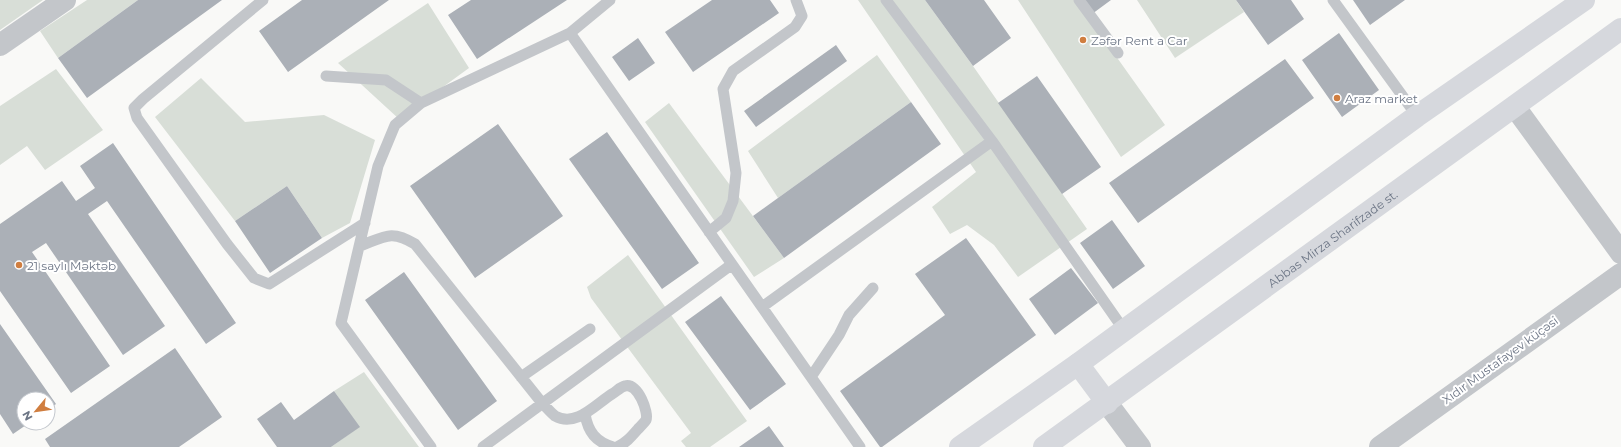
<svg xmlns="http://www.w3.org/2000/svg" width="1621" height="447" viewBox="0 0 1621 447" font-family="Montserrat,sans-serif">
<rect width="100%" height="100%" fill="#f9f9f7"/>
<path fill="#d8ded7" d="M 0,0 L 43,0 L 0,30 Z
M 87,0 L 138,0 L 58,58 L 40,31 Z
M 858,0 L 925,0 L 973,66 L 1087,229 L 1018,277 L 994,245 L 967,225 L 950,234 L 932,207 L 976,172 Z
M 1018,0 L 1076,0 L 1165,125 L 1121,157 Z
M 1137,0 L 1236,0 L 1244,12 L 1175,58 Z
M 428,3 L 469,68 L 399,119 L 338,63 Z
M 877,55 L 911,102 L 778,198 L 748,151 Z
M 56,69 L 103,130 L 45,170 L 27,146 L 0,165 L 0,106 Z
M 201,78 L 245,122 L 324,115 L 375,140 L 350,223 L 322,238 L 287,186 L 235,221 L 155,117 Z
M 669,103 L 784,258 L 754,277 L 645,122 Z
M 628,255 L 747,421 L 710,447 L 686,447 L 681,441 L 691,433 L 591,298 L 587,287 Z
M 364,372 L 419,447 L 331,447 L 359,427 L 334,391 Z"/>
<path fill="#abb0b7" d="M 138,0 L 222,0 L 87,98 L 58,58 Z
M 302,0 L 389,0 L 288,72 L 259,31 Z
M 471,0 L 567,0 L 477,59 L 448,15 Z
M 712,0 L 770,0 L 779,13 L 693,72 L 665,32 Z
M 925,0 L 984,0 L 1011,38 L 973,66 Z
M 1082,0 L 1111,0 L 1092,14 Z
M 1236,0 L 1291,0 L 1304,19 L 1268,45 Z
M 1353,0 L 1405,0 L 1370,25 Z
M 1339,33 L 1379,90 L 1342,117 L 1302,60 Z
M 638,38 L 655,63 L 629,81 L 612,57 Z
M 836,45 L 847,61 L 756,127 L 744,111 Z
M 1285,59 L 1314,98 L 1138,223 L 1109,183 Z
M 1037,76 L 1101,167 L 1062,194 L 998,103 Z
M 911,102 L 941,144 L 784,258 L 753,216 Z
M 498,124 L 563,216 L 475,278 L 410,186 Z
M 607,132 L 699,263 L 662,289 L 569,159 Z
M 113,143 L 236,323 L 206,344 L 107,201 L 88,214 L 165,326 L 123,355 L 46,243 L 32,252 L 110,366 L 71,393 L 0,291 L 0,224 L 62,181 L 76,201 L 95,188 L 80,166 Z
M 287,186 L 322,238 L 270,273 L 235,221 Z
M 1112,220 L 1145,266 L 1113,289 L 1080,243 Z
M 966,238 L 1036,335 L 882,447 L 880,447 L 840,391 L 945,315 L 915,274 Z
M 1071,268 L 1098,303 L 1055,335 L 1029,299 Z
M 404,272 L 497,401 L 458,430 L 365,300 Z
M 721,296 L 786,384 L 750,410 L 685,322 Z
M 0,324 L 56,404 L 48,410 L 48,399 L 24,399 L 24,423 L 29,423 L 13,434 L 0,414 Z
M 175,348 L 222,417 L 179,447 L 50,447 L 45,439 Z
M 334,391 L 360,427 L 331,447 L 277,447 L 257,419 L 281,402 L 294,420 Z
M 769,426 L 784,447 L 739,447 Z"/>
<g fill="none" stroke-linecap="round" stroke-linejoin="round">
<path stroke="#c3c6ca" stroke-width="11" d="M 263,0 L 143,99 L 134,108 L 137,118 L 227,244 L 254,278 L 269,284 L 365,223
M 886,0 L 992,141 L 1124,330
M 1079,0 L 1118,53
M 1333,0 L 1417,116
M 570,33 L 860,447
M 326,76 L 386,80 L 421,103
M 709,232 L 726,218 L 733,201 L 736,173 L 723,89 L 733,71 L 795,27 L 802,16 L 796,0
M 360,246 C 384,237 391,229 415,244 L 542,403 C 546,407 551,413 555,416 C 576,428 596,404 612,394 C 616,392 620,387 625,386 C 638,382 649,413 646,420 C 644,423 640,427 638,429 C 631,437 626,443 617,447
M 762,307 L 992,141
M 521,377 L 590,329
M 811,377 L 839,335 L 849,315 L 873,288
M 585,414 C 588,432 596,442 613,447
M 431,447 L 341,323 L 378,166 L 395,125 L 421,103 L 570,33 L 610,0
M 483,447 L 731,265"/>
<path stroke="#c3c6ca" stroke-width="22" d="M 0,45 L 65,0
M 1515,107 L 1621,253
M 1107,403 L 1140,447
M 1380,447 L 1621,274"/>
<g stroke="#d6d8dd" stroke-width="22">
<path d="M 1078,364 L 1107,403"/>
<path d="M 960,447 L 1078,364 L 1417,116 L 1584,0"/>
<path id="s1" d="M 1044,447 L 1621,29"/>
</g>
</g>
<g fill="#d07e40" stroke="#fff" stroke-width="1.5">
<circle cx="1083" cy="40" r="4"/>
<circle cx="1337" cy="98" r="4"/>
<circle cx="19" cy="265" r="4"/>
</g>
<g text-anchor="middle" dominant-baseline="central" stroke-width="4" stroke-linejoin="round" paint-order="stroke">
<g font-size="12" fill="#6c7585" stroke="#fff" text-anchor="start">
<text x="1091" y="40">Zəfər Rent a Car</text>
<text x="1345" y="98">Araz market</text>
<text x="27" y="265">21 saylı Məktəb</text>
</g>
<g font-size="12" fill="#6c7585" stroke="#fff">
<text stroke="none"><textPath href="#s1" startOffset="356">Abbas Mirza Sharifzade st.</textPath></text>
<text transform="translate(1500 360) rotate(-36)">Xıdır Mustafayev küçəsi</text>
</g>
</g>
<g transform="translate(36 411) rotate(241)"><circle r="19" fill="#ffffff" stroke="#c4c8ce"/>
<path d="M0-3L7 15L0 10L-7 15Z" fill="#d07e40"/>
<text y="-6" font-size="11" font-weight="bold" text-anchor="middle" fill="#6c7585">N</text>
</g>
</svg>
